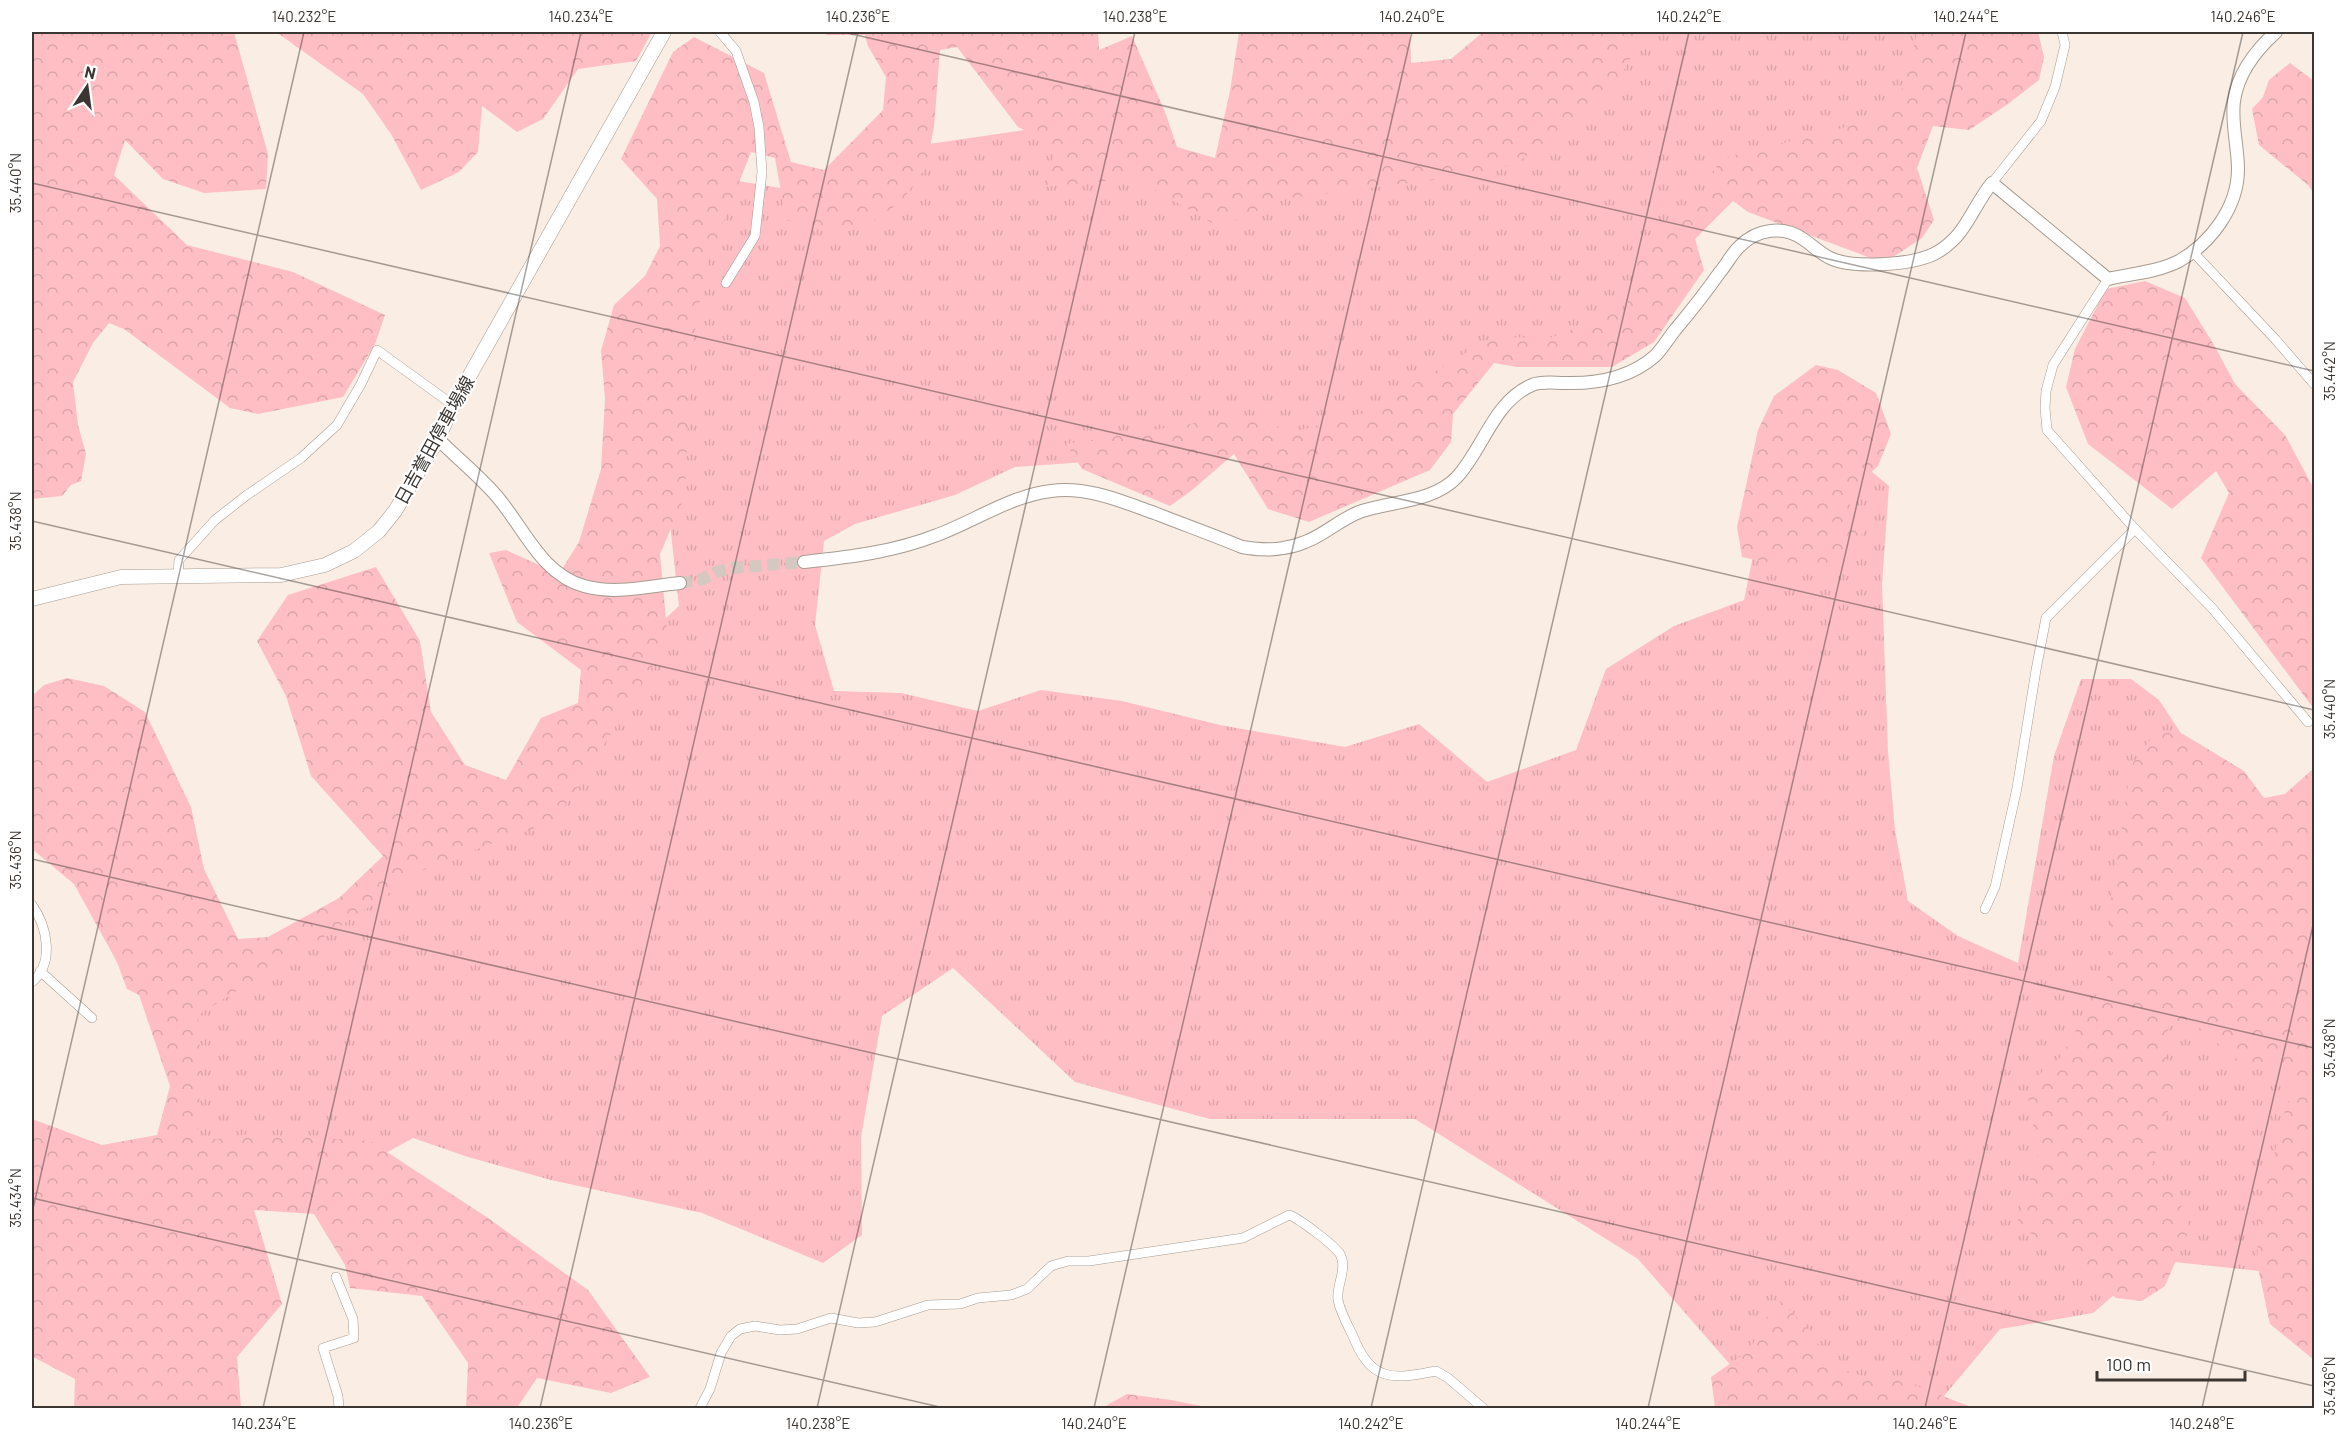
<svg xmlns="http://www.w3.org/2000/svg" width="2346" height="1440" viewBox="0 0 2346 1440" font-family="Barlow,'Noto Sans JP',sans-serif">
<defs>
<pattern id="grass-tufts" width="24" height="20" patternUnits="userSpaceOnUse" patternTransform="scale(1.5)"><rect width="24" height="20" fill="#ffbec4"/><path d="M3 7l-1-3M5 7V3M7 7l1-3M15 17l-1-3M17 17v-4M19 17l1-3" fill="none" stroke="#dba4a9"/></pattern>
<pattern id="forest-crowns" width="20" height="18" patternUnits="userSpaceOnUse" patternTransform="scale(1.5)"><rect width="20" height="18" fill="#ffbec4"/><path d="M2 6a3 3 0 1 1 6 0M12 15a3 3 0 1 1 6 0" fill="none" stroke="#dba4a9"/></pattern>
</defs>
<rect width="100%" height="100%" fill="#faede3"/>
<path fill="url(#grass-tufts)" d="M 1604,32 L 1937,32 L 1899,148 L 1729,182 L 1610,345 L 1502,350 L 1444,393 L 1283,448 L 1015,467 L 955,495 L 855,524 L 824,541 L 815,625 L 834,691 L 901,693 L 978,711 L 1041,690 L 1122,701 L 1220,725 L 1345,747 L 1419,724 L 1487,782 L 1576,750 L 1606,669 L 1674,626 L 1744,600 L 1759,527 L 1836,442 L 1889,486 L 1882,584 L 1888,752 L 1895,830 L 1908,901 L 1958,936 L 2018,963 L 2054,756 L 2081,679 L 2131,679 L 2159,700 L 2218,789 L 2314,849 L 2307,1276 L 2155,1260 L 2093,1313 L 2000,1329 L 1934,1408 L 1768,1408 L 1638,1259 L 1415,1119 L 1210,1119 L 1075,1082 L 953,968 L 882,1016 L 861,1137 L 862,1235 L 823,1263 L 702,1213 L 551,1180 L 468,1157 L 413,1138 L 359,1168 L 203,1172 L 182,1114 L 186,986 L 487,815 L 624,657 L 679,606 L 668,506 L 666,447 L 719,178 L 823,195 L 915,146 L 1065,124 L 1200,181 Z"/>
<path fill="url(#forest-crowns)" d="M 32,32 L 234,32 L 268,154 L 266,189 L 204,193 L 163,179 L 125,140 L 114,175 L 187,245 L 293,272 L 385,315 L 375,344 L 343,397 L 258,414 L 230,408 L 124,329 L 109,323 L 93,343 L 73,382 L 78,425 L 86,454 L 81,481 L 71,485 L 62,496 L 32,499 Z
M 276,32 L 652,32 L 636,61 L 578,69 L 543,119 L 517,132 L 482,106 L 478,152 L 459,172 L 421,190 L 391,134 L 363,94 Z
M 822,32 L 1098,32 L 1099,50 L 1132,36 L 1165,112 L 1177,147 L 1215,158 L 1230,91 L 1239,32 L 1410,32 L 1411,63 L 1451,59 L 1483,32 L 1642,32 L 1628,63 L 1601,105 L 1515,164 L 1474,175 L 1282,199 L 1240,219 L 1217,226 L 1135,178 L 1043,187 L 1057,146 L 1018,127 L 957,47 L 940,50 L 934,127 L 926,167 L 901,202 L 862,229 L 832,230 L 786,220 L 775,158 L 751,152 L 705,269 L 690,363 L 685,496 L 660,554 L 668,641 L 576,790 L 552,822 L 430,866 L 325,936 L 198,1015 L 201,1073 L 197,1142 L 249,1134 L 370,1141 L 488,1218 L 588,1290 L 650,1377 L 611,1393 L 537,1378 L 517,1408 L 466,1408 L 468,1363 L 422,1296 L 350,1288 L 345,1265 L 314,1214 L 254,1210 L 282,1304 L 237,1357 L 241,1408 L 74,1408 L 75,1379 L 35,1358 L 32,1358 L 32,1119 L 102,1145 L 157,1135 L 170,1086 L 139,995 L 127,989 L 117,962 L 74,884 L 32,849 L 32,696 L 44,685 L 67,678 L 104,686 L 145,712 L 191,807 L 204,869 L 238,939 L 268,937 L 339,898 L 383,856 L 311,776 L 286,696 L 257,641 L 288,595 L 376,567 L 420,641 L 431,712 L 465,765 L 506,780 L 541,718 L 578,703 L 581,670 L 517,622 L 489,553 L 506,550 L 559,574 L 579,542 L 601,469 L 605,399 L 601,351 L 614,305 L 645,276 L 660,246 L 657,199 L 621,159 L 673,52 L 694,37 L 764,73 L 791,162 L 824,170 L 883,110 L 886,77 L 868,46 L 865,35 L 827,35 Z
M 1917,32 L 2038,32 L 2044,57 L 2039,80 L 2008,104 L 1969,130 L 1933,126 L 1917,168 L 1934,220 L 1922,238 L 1884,263 L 1748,212 L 1733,201 L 1695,239 L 1704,270 L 1654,342 L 1612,367 L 1517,367 L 1494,363 L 1453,414 L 1451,442 L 1430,470 L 1309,522 L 1268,509 L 1234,454 L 1191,491 L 1170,506 L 1082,469 L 1066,444 L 1227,418 L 1301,430 L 1369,411 L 1492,337 L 1550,338 L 1626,309 L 1637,262 L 1697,209 L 1720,159 L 1885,117 L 1905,84 Z
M 2290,63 L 2314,81 L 2314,194 L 2308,185 L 2259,145 L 2252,109 L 2263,97 L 2269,80 Z
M 2145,281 L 2185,298 L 2214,345 L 2235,384 L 2285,435 L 2314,489 L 2314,709 L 2201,558 L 2229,493 L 2216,471 L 2172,509 L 2088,444 L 2066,387 L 2075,349 L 2106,289 Z
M 1816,365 L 1838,370 L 1876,393 L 1891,434 L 1878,466 L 1845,496 L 1864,529 L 1856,550 L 1826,567 L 1789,567 L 1742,557 L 1737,527 L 1758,430 L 1774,396 Z
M 2157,731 L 2183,734 L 2244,771 L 2264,798 L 2285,794 L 2314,768 L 2314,1360 L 2270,1324 L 2257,1263 L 2259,1215 L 2285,1111 L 2296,1087 L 2277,1071 L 2241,1063 L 2190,1020 L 2169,1022 L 2164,1046 L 2173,1083 L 2172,1097 L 2150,1173 L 2179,1200 L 2190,1228 L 2165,1286 L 2142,1301 L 2116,1298 L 2057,1251 L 2017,1224 L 2038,1154 L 2028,1097 L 2032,1080 L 2060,1058 L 2112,968 L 2111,900 L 2128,785 L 2133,763 Z
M 1780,1301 L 1805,1325 L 1833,1365 L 1866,1378 L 1901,1380 L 1974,1408 L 1715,1408 L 1711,1377 L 1750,1350 L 1766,1318 Z
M 1127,1394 L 1171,1400 L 1212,1408 L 1102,1408 Z"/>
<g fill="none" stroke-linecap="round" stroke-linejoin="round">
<path stroke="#d4c8c0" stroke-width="12" stroke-dasharray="12 6" stroke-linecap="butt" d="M 680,583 L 703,579 L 716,572 L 733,568 L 804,562"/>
<defs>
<path id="minor" d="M 720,32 L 736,51 L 754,102 L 759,127 L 762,172 L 755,236 L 726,283
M 1992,183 L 2041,121 L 2055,87 L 2065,45 L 2062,32
M 2192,251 L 2276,340 L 2314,384
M 2108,279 L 2053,365 L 2046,391 L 2045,408 L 2047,430 L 2135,529 L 2212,608 L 2308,722
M 178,576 L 179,560 L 215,520 L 247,495 L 301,458 L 337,425 L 361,384 L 377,350 L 453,405
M 32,905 C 47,926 55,963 32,982
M 1985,909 L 1995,887 L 2017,788 L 2036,670 L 2046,618 L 2135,529
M 40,971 L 92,1018
M 336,1277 L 353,1319 L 354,1338 L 323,1348 L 338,1396 L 339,1408
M 700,1408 L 710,1389 L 721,1353 L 731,1336 L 740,1329 L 755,1326 L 780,1330 L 797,1329 L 831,1318 L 858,1323 L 875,1322 L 928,1305 L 960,1304 L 978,1298 L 1011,1295 L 1027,1289 L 1051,1266 L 1068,1261 L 1089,1261 L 1243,1238 L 1289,1215 C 1300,1219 1334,1245 1340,1254 C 1348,1269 1336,1285 1338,1300 C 1340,1311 1347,1324 1352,1334 C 1371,1382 1391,1380 1436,1371 L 1448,1378 L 1483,1408"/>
<path id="tertiary" d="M 438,439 C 456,457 477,474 494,493 C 523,525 540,574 584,586 C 615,595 649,586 680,583
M 804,562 C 850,557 894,552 937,535 C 975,521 1010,496 1051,491 C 1088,486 1123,502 1157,514 C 1185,525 1213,535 1242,547 C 1255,549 1269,551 1283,548 C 1290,547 1298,545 1305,542 C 1325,535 1341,518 1362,511 C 1392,501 1434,502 1457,477 C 1483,449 1494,401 1532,385 C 1542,381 1554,383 1564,383 C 1597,384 1630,378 1655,356 C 1662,349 1668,339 1675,330 C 1691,311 1706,292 1720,272 C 1727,264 1732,253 1740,246 C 1757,229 1783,225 1803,239 C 1812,245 1820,253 1830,258 C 1853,269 1911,265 1934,254 C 1940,251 1948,245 1953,240 C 1967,228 1978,199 1992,183 L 2108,279 C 2130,274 2158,272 2179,261 C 2211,243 2238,207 2238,169 C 2238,147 2231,123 2234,101 C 2238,72 2256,50 2276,32"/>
<path id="secondary" d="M 32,599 L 121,577 L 281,575 L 325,565 L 354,551 L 379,531 L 395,511 L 438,439 L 453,405 L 664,32"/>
</defs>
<use href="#minor" stroke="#a79c92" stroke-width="10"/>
<use href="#tertiary" stroke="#a79c92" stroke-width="14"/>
<use href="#secondary" stroke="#a79c92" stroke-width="15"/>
<use href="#minor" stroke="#fff" stroke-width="9"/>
<use href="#tertiary" stroke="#fff" stroke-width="12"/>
<use href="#secondary" stroke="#fff" stroke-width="14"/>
</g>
<path fill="none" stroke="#3b3632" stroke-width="1.5" stroke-opacity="0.45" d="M 843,32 L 2314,371M 2309,32 L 2314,33M 32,183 L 2314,710M 32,521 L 2314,1048M 32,859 L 2314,1386M 32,1198 L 944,1408M 32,1213 L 304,32M 263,1408 L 581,32M 540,1408 L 858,32M 817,1408 L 1135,32M 1094,1408 L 1412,32M 1371,1408 L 1689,32M 1648,1408 L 1966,32M 1925,1408 L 2243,32M 2202,1408 L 2314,921"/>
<g text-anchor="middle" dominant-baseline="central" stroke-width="4.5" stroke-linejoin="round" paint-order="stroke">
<g font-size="18" fill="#3b3632" stroke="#fff">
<text transform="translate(434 440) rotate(-61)">日吉誉田停車場線</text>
</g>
</g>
<rect width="2346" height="1440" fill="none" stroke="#ffffff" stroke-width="66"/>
<g transform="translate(87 87) rotate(13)" stroke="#ffffff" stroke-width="4.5" paint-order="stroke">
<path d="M0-4.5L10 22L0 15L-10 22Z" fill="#3b3632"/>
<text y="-9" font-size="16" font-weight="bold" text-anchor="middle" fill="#3b3632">N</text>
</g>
<path d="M2097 1371v9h148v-9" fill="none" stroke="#3b3632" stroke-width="3"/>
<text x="2106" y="1371" font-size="18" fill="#3b3632" stroke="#ffffff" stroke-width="4.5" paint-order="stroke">100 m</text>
<rect x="33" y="33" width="2280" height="1374" fill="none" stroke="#3b3632" stroke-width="2"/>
<g font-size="15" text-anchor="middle" fill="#3b3632">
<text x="304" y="22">140.232°E</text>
<text x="581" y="22">140.234°E</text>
<text x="858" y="22">140.236°E</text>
<text x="1135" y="22">140.238°E</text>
<text x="1412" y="22">140.240°E</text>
<text x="1689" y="22">140.242°E</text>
<text x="1966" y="22">140.244°E</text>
<text x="2243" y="22">140.246°E</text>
<text transform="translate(16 183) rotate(-90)" y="5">35.440°N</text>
<text transform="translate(2330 371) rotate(-90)" y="5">35.442°N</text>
<text transform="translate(16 521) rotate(-90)" y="5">35.438°N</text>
<text transform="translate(2330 709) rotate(-90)" y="5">35.440°N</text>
<text transform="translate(16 860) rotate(-90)" y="5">35.436°N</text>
<text transform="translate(2330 1048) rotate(-90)" y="5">35.438°N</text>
<text transform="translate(16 1198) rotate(-90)" y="5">35.434°N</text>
<text transform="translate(2330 1386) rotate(-90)" y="5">35.436°N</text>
<text x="264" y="1429">140.234°E</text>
<text x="541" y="1429">140.236°E</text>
<text x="818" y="1429">140.238°E</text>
<text x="1094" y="1429">140.240°E</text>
<text x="1371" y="1429">140.242°E</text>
<text x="1648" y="1429">140.244°E</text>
<text x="1925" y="1429">140.246°E</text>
<text x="2202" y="1429">140.248°E</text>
</g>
</svg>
